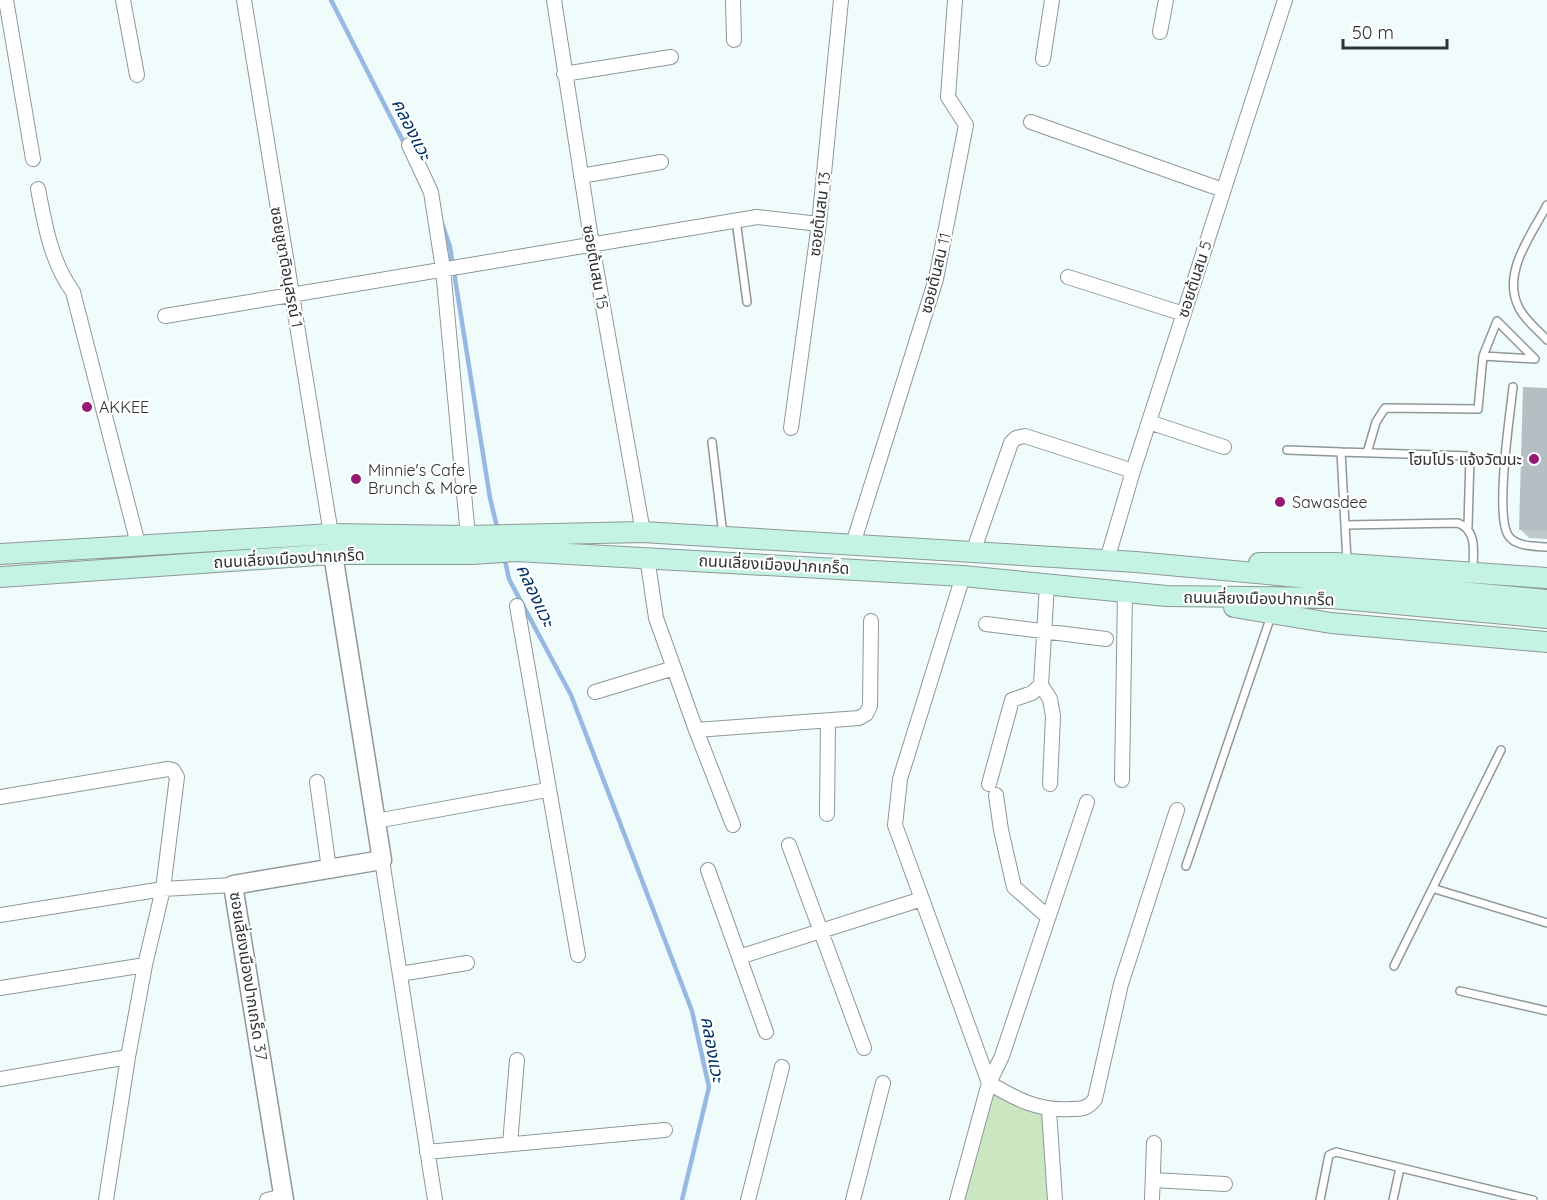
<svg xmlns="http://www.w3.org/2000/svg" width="1547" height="1200" viewBox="0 0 1547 1200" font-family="Quicksand,'Noto Sans Thai',sans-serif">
<rect width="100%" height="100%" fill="#f0fbfb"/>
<path fill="#cae7c1" d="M 989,1083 L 1049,1110 L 1055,1197 L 1046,1200 L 957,1200 Z"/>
<path fill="#0003" d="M 1547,389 L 1547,539 L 1529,538 L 1521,530 Z"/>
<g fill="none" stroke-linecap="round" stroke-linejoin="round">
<path stroke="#97b8e2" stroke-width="4.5" d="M 331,0 L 405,145
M 442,223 L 450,247 L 490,498 L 498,531
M 504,556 L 509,579 L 571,695 L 692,1011 L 709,1087 L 682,1200"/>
</g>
<path fill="#b5bfc3" d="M 1523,387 L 1547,388 L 1547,531 L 1519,530 Z"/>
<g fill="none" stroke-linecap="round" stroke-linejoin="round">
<defs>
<path id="service" d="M 1547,205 C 1531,236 1501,273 1519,308 C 1525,320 1538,330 1547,340
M 736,220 L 747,302
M 1513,387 C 1510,415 1495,514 1508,535 C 1515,547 1535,546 1547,547
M 712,442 L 723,535
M 1287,450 L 1341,452 L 1347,561
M 1341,452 L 1470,456 L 1468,527
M 1367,453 L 1376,422 L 1385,408 L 1478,409 L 1483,356 L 1497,321 L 1535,359 L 1483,356
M 1345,525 L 1458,523 C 1478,531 1473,552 1473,570
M 1186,866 L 1271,616
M 1435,889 L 1547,923
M 1394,966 L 1501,750
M 1460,991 L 1547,1011
M 1320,1200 L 1329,1155 L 1336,1152 L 1533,1200
M 1393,1200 L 1400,1168"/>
<path id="minor" d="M 6,0 L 33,159
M 123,0 L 137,75
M 244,0 L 331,534
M 554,0 L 592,245 L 643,532
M 733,0 L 734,40
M 1160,32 L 1166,0
M 1043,59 L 1052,0
M 564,74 L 671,57
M 1031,122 L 1223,190
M 409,145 L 431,192 L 443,269 L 468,536
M 581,176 L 661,162
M 38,189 C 45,225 51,262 73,292 L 138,544
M 1068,277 L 1184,314
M 165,316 L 757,217 L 819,224
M 1149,422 L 1224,447
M 791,428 L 819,224 L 841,0
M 853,544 L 936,279 L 966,125 L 948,97 L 955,0
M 973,552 L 1011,443 L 1016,438 L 1025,436 L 1133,471
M 647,557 L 656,618 L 696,730 L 859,718 L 866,714 L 870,706 L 871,621
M 1107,560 L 1133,471 L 1285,0
M 963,576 L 900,779 L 895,825 L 989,1083 C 1016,1099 1038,1111 1070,1109 C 1081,1109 1088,1109 1095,1099 L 1121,984 L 1177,810
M 1047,585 L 1041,685 L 1050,699 L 1053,716 L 1050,784
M 517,606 L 578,955
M 986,624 L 1106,639
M 595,692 L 674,668
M 696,730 L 733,825
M 1122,780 L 1125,593
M 317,782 L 329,869
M 989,784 L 1012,700 L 1032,693 L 1041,685
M 996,795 L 1001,830 L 1014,887 L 1048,917
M 0,797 L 168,769 L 173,770 L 177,777 L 163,889 L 145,965 L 128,1057 L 106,1200
M 827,814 L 828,722
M 376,821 L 547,790
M 789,845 L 864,1048
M 382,860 L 435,1200
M 708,870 L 766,1032
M 0,915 L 163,889 L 233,885
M 739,957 L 922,899
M 400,974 L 467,963
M 0,988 L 145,965
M 0,1079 L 128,1057
M 1049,1110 L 1055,1200
M 510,1144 L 517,1060
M 427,1152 L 665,1130
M 1153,1180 L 1225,1184
M 267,1200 L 283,1196
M 748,1200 L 782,1067
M 853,1200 L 883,1083
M 957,1200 L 989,1083 L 1002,1056 L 1087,802
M 1152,1200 L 1154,1143"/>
<path id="tertiary" d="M 284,1200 L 233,885 L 382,860 L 333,554"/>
<path id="secondary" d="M 0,554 L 331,534 L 468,536 L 643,532 L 1136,562 L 1547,600
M 1259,563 L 1335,563 L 1547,578
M 0,577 L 333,554 L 472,554 L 516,551 L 963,576 L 1166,596 L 1331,598 L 1547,618
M 1234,607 L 1331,623 L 1547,642"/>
</defs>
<use href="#service" stroke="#8e9898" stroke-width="10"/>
<use href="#minor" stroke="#8e9898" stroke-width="16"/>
<use href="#tertiary" stroke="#8e9898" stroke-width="21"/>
<use href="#secondary" stroke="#8e9898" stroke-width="22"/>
<use href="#service" stroke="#fff" stroke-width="7"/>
<use href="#minor" stroke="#fff" stroke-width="14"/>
<use href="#tertiary" stroke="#fff" stroke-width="18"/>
<use href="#secondary" stroke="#c4f2e3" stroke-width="20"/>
</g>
<g fill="#951a75" stroke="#fff" stroke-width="2">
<circle cx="87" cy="407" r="6"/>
<circle cx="1534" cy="459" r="6"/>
<circle cx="356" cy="479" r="6"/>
<circle cx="1280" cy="502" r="6"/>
</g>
<g text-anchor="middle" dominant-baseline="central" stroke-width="4.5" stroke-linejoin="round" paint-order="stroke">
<g font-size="16" fill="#2e3232" stroke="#fff">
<text transform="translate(819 214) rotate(-83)">ซอยต้นสน 13</text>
<text transform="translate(287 267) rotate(80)">ซอยชูชาติอนุสรณ์ 1</text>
<text transform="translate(596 267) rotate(80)">ซอยต้นสน 15</text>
<text transform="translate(935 273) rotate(-76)">ซอยต้นสน 11</text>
<text transform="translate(1194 279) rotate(-72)">ซอยต้นสน 5</text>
<text transform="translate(289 558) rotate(-3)">ถนนเลี่ยงเมืองปากเกร็ด</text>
<text transform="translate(774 564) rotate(3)">ถนนเลี่ยงเมืองปากเกร็ด</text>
<text transform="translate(1259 598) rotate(1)">ถนนเลี่ยงเมืองปากเกร็ด</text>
<text transform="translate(249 976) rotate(81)">ซอยเลี่ยงเมืองปากเกร็ด 37</text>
</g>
<g font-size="16" fill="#2e3232" stroke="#fff" text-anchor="start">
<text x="99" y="407">AKKEE</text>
<text x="1522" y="459" text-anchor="end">โฮมโปร แจ้งวัฒนะ</text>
<text x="368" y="470">Minnie's Cafe<tspan x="368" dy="18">Brunch &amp; More</tspan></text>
<text x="1292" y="502">Sawasdee</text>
</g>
<g font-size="18" font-style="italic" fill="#043466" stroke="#fff">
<text transform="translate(412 129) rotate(63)">คลองแวะ</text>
<text transform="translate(536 595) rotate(65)">คลองแวะ</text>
<text transform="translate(713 1049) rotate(80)">คลองแวะ</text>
</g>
</g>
<path d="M1343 39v9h104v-9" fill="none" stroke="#2e3232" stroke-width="3"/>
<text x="1352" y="39" font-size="18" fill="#2e3232" stroke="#ffffff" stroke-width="4.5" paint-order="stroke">50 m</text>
</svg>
